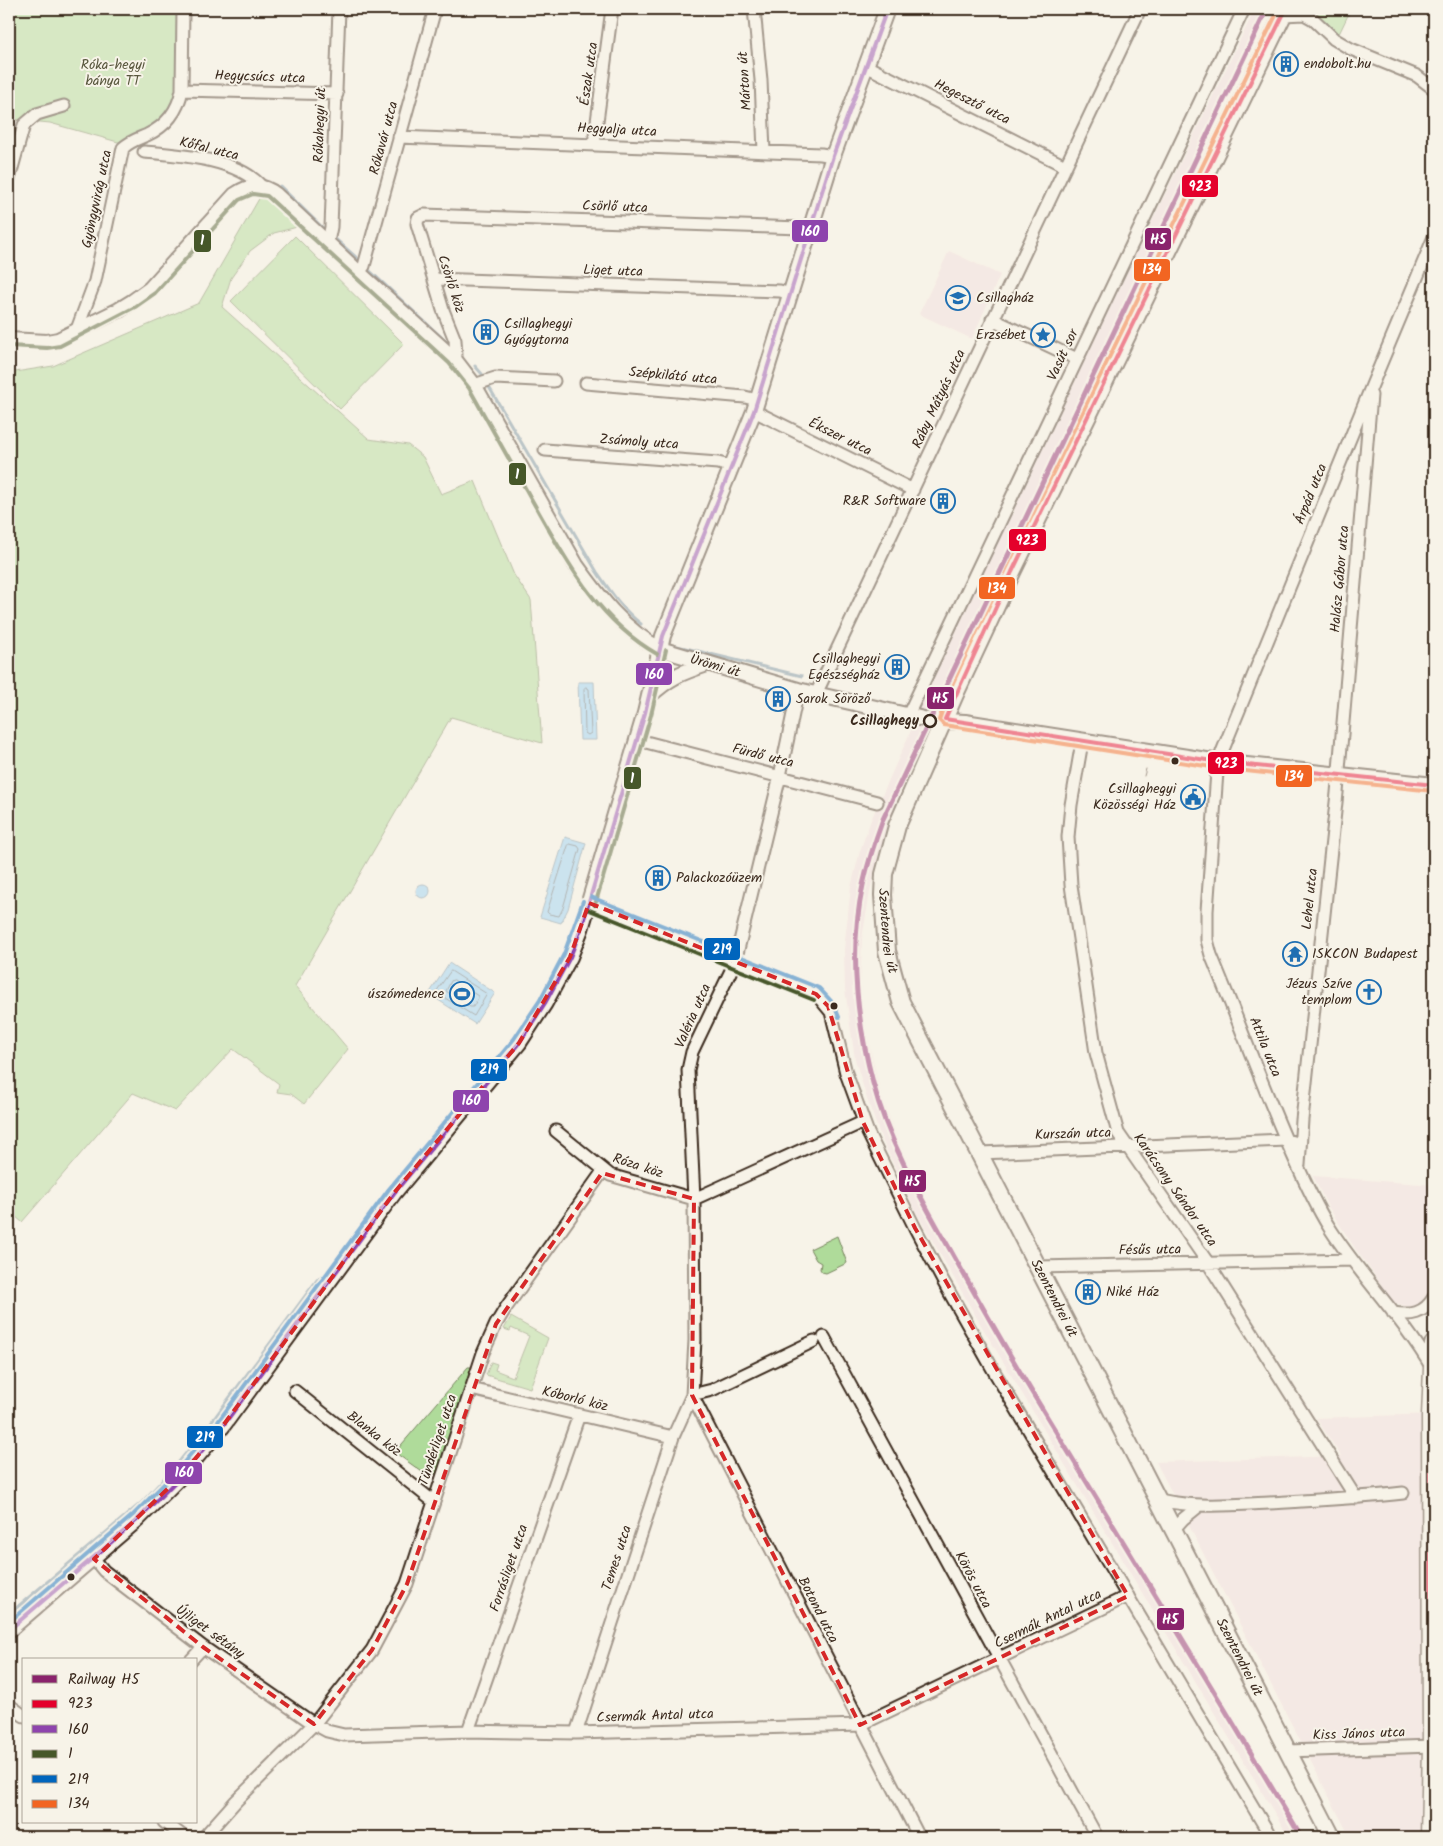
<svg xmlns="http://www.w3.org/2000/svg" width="1443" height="1846" viewBox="0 0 1443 1846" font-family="Kalam,sans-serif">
<rect width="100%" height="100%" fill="#f7f3e8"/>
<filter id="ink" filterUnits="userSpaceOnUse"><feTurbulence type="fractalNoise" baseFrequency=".02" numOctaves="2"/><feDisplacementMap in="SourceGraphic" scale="10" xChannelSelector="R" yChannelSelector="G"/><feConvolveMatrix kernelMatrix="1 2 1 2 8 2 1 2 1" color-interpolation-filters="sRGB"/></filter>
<g filter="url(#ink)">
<path fill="#f0dedf" d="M 1255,9 L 1271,9 L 944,699 L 895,808 L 886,830 L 871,886 L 862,938 L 860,989 L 863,1018 L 881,1096 L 911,1174 L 992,1318 L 1304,1837 L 1289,1837 L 981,1325 L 916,1212 L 882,1140 L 867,1099 L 855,1059 L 845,989 L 844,949 L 851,887 L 860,851 L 871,820 L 917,717 L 916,716 L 925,695 L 922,693 L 1008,512 L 1014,514 L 1014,507 L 1046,439 Z
M 949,251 L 1000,275 L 972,339 L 919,314 Z
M 1313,1176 L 1434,1185 L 1431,1288 L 1428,1300 L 1419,1306 L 1409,1307 L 1393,1303 L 1373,1273 L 1356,1250 L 1327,1205 Z
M 1434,1414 L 1434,1837 L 1350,1837 L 1156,1462 L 1341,1456 L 1316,1418 Z"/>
<path fill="#afdb9a" stroke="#75825c" d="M 9,9 L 179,9 L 177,89 L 171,108 L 154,126 L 118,142 L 50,123 L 9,119 Z
M 1314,9 L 1351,9 L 1338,36 L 1327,22 L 1312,10 Z
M 264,190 L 301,226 L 274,233 L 250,251 L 231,278 L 222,307 L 369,439 L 408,445 L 423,457 L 441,494 L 475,481 L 514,575 L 531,600 L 542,743 L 451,717 L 295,986 L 348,1049 L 304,1104 L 291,1094 L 277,1092 L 279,1084 L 233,1049 L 175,1111 L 133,1093 L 22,1222 L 9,1211 L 9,373 L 53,366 L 199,303 Z
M 295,236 L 404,344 L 340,409 L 231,301 Z
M 837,1236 L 847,1263 L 826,1273 L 822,1272 L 820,1269 L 821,1263 L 816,1260 L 810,1249 Z
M 511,1317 L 548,1338 L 530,1388 L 486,1375 L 491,1362 L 497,1364 L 495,1370 L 513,1377 L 529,1336 L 511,1328 L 510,1331 L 504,1329 Z
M 468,1367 L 473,1367 L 474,1369 L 438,1470 L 435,1474 L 425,1474 L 397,1454 L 396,1451 Z"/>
<path fill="#96d0f6" stroke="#728ea0" d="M 578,682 L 594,682 L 596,740 L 580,740 Z
M 565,837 L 586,843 L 568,909 L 561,923 L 540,917 Z
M416 891a7 7 0 1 1 14 0a7 7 0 1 1-14 0Z
M 449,963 L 495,993 L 475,1024 L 429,994 Z"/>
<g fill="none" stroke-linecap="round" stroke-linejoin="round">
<path stroke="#5f6c74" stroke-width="1" d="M 586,687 L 589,689 L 591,733 L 588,735 L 585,733 L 584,689 Z
M 570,844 L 578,846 L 580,849 L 563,908 L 559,916 L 549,914 L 547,912 L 568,846 Z
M 451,971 L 487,994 L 474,1016 L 437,993 L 437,991 Z
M 454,980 L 478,996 L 478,998 L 473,1007 L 470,1007 L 446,991 L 451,981 Z"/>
<path stroke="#728ea0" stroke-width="3" d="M 280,186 L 325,230
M 333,237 L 358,259
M 369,270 L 450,345
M 475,366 L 482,374
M 489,387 L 597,572 C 610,591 622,609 641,624
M 677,646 L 802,676
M 9,1614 L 141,1503 L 174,1468 L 216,1416 L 317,1280 L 324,1274"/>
<defs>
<path id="minor" d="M 754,9 L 761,80 L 764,152
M 1283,15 L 1304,14 L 1313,19 L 1334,39 L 1351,49 L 1417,76 L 1434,89
M 866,66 L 1065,166
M 182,90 L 337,94
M 399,137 L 821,154 L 833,156
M 594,144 L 612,9
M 144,152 C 179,155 237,158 262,187
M 9,179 L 24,125 L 37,114 L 64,106
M 325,241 L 329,237 L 331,227 L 339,9
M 359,273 L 364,266 L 435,9
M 434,279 L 780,291 L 791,294
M 992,319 L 1077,359
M 76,332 L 95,281 L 123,148 C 130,141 138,139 147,135 C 166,126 178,111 182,90 L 183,9
M 454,359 L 456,355 L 455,340 L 443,310 L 417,224 L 418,218 L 424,215 L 801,228 L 811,230
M 586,383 L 745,397 L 757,400
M 474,385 L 495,378 L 554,381
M 754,411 L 913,490
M 545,450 L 718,463 L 730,466
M 816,694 L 1140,9
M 908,715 L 1244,9
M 642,741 L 877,802
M 1082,742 L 1071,805 L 1068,837 L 1071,885 L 1096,1053 L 1118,1133 L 1208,1263 L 1356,1498
M 589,903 L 816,994 L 831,1012 L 846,1073 L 868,1133 L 915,1228 L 943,1281 L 995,1373 L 1271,1837
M 556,1131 L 610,1175 L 694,1199
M 980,1153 L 1286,1140 L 1293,1142
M 1299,1165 L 1302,1120 L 1337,793 L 1371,395
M 694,1199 L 863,1122
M 1038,1267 L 1352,1260
M 1393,1313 C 1411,1316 1424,1314 1434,1297
M 824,1337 L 1097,1837
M 1432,1368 C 1403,1318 1360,1276 1329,1227 C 1312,1200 1300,1171 1287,1142 C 1260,1080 1237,1017 1211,955 L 1207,940 L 1207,911 L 1217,772 L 1222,752 L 1372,385 L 1434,237
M 471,1389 L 673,1437
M 295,1391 L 434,1502
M 692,1395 L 919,1837
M 692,1395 L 712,1390 L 814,1341
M 1159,1500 C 1196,1508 1231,1505 1269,1503 C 1314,1500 1358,1498 1403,1493
M 1174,1529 L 1183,1519 L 1199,1506
M 94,1559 L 104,1571 L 203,1647 L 314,1724 L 327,1731 L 344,1735 L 468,1731 L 576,1733 L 860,1725 L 1128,1596
M 191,1660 L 203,1647
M 9,1705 L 24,1716
M 468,1731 L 579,1415
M 576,1733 L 673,1437 L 692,1395 L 695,1340 L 694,1199 L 688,1070 L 692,1052 L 735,962 L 780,776 L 798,690
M 1288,1751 L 1432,1746
M 164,1822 L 184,1837
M 204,1837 L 236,1801 L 314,1724 L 372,1650 L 407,1584 L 483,1353 L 496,1324 L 505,1309 L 603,1171"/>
<path id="tertiary" d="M 9,340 L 47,342 L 58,340 L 119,310 L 132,302 L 150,289 L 235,195 C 249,185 262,184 276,195 L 359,273 L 454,359 L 474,385 L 576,565 C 599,597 624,631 660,649 L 798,690 L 928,720 L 965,722 L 1219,762 L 1434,785
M 649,696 C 670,677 680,673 707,664
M 9,1630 L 137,1520 L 179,1478 L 222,1427 L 394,1193 L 519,1043 L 545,1003 L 570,957 L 581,929 L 645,713 L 663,636 L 754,411 L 833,156 L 887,9"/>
<g id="secondary">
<path id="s1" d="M 1286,9 L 1012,572 L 956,692 L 897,826 L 884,874 L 883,895 L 887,951 L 901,1002 L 1332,1837"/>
</g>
<path id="primary" d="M 1430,1837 L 1432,1746 L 1431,1416 L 1434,1344"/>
</defs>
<use href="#minor" stroke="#3b2a1e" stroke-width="15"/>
<use href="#tertiary" stroke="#3b2a1e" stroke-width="18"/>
<use href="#secondary" stroke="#3b2a1e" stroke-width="20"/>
<use href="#primary" stroke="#3b2a1e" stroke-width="21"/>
<use href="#minor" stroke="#f7f3e8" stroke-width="11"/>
<use href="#tertiary" stroke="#f7f3e8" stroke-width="14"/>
<use href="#secondary" stroke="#f7f3e8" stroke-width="16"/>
<use href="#primary" stroke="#f7f3e8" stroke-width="18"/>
<path stroke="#3b2a1e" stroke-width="1" d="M 1144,776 L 1146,769"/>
<defs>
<path id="bus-1" d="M 945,719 L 1012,572 L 1286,9
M 945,719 L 1219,762 L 1434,785
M 1430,1837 C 1434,1673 1427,1508 1434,1344"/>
<path id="bus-2" d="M 9,1630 L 137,1520 L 179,1478 L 222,1427 L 394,1193 L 519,1043 L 545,1003 L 570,957 L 581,929 L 645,713 L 663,636 L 754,411 L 833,156 L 887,9"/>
<path id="bus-3" d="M 9,346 L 47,348 L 60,346 L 135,307 L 155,293 L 239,200 L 253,194 L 267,196 L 449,363 L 469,388 C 490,426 512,464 533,502 C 566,560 597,620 657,654
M 595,905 L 651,715 L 666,650
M 587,909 L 814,1000"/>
<path id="bus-4" d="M 591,897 L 819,988 L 833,1003 L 839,1017
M 9,1622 L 133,1515 L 174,1474 L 217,1423 L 389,1189 L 514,1039 L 540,1000 L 564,954 L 583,901"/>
<path id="bus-5" d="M 1279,9 L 1006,569 L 950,689 L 939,720 L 944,725 L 1218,768 L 1433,791"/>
</defs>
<use href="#bus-1" stroke="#f7f3e8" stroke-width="8"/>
<use href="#bus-2" stroke="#f7f3e8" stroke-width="8"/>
<use href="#bus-3" stroke="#f7f3e8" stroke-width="8"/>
<use href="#bus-4" stroke="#f7f3e8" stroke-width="8"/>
<use href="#bus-5" stroke="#f7f3e8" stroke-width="8"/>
<use href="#bus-1" stroke="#e4002b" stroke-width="4"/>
<use href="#bus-2" stroke="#8e44ad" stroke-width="4"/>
<use href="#bus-3" stroke="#465729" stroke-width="4"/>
<use href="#bus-4" stroke="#0065bd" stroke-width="4"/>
<use href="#bus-5" stroke="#f26522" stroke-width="4"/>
<defs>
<path id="rail-1" d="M 1267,9 L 883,819 C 875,841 868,862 863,885 C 849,950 856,1018 873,1083 C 889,1144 921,1198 952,1253 C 980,1303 1008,1353 1038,1402 C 1126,1547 1215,1691 1301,1837"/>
</defs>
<use href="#rail-1" stroke="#f7f3e8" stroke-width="9"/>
<use href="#rail-1" stroke="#8a236c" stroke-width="5"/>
</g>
</g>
<path d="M0 0H1443V1846H0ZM 589,903 L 816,994 L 828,1006 L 863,1122 L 915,1228 L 1128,1596 L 860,1725 L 692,1395 L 694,1199 L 602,1173 L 496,1324 L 407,1584 L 372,1650 L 314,1724 L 203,1647 L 94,1559 L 179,1478 L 222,1427 L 394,1193 L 519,1043 L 570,957 Z" fill="#f7f3e8" fill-opacity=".55" fill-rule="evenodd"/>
<path fill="none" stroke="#d62828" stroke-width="4" stroke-dasharray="10 6" stroke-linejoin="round" d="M 589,903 L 816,994 L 828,1006 L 863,1122 L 915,1228 L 1128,1596 L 860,1725 L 692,1395 L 694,1199 L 602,1173 L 496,1324 L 407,1584 L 372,1650 L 314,1724 L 203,1647 L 94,1559 L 179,1478 L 222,1427 L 394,1193 L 519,1043 L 570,957 Z"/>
<defs>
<symbol id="building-ring" viewBox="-11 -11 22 22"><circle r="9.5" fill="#f7f3e8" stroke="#1f6fb2" stroke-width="1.5"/><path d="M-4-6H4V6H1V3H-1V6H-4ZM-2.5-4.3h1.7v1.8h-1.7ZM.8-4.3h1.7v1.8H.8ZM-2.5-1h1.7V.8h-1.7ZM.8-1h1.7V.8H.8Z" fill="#1f6fb2"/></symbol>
<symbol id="school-ring" viewBox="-11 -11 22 22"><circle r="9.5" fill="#f7f3e8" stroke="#1f6fb2" stroke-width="1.5"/><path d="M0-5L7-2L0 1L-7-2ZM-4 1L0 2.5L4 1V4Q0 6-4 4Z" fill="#1f6fb2"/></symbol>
<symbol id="sight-ring" viewBox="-11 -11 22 22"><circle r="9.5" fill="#f7f3e8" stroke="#1f6fb2" stroke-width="1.5"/><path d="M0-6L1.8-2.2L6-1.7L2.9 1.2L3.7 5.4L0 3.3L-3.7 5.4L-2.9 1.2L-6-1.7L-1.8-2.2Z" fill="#1f6fb2"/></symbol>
<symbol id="civic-ring" viewBox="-11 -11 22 22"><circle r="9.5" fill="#f7f3e8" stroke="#1f6fb2" stroke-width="1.5"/><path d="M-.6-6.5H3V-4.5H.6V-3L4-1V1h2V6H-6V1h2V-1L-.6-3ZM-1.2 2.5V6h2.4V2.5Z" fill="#1f6fb2"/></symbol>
<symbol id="temple-ring" viewBox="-11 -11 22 22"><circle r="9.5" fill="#f7f3e8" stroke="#1f6fb2" stroke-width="1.5"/><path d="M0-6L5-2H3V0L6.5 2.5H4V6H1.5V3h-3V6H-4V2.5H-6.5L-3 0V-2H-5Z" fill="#1f6fb2"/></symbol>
<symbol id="church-ring" viewBox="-11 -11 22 22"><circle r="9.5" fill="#f7f3e8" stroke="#1f6fb2" stroke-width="1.5"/><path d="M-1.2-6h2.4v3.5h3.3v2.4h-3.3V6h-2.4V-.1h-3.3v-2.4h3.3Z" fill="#1f6fb2"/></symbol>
<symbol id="stadium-ring" viewBox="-11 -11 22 22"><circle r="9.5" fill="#f7f3e8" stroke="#1f6fb2" stroke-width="1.5"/><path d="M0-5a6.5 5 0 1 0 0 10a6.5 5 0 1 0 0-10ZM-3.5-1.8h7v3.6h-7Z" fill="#1f6fb2"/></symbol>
</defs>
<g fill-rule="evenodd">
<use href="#building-ring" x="1272" y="50" width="28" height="28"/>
<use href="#school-ring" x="944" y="284" width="28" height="28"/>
<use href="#building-ring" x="472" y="318" width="28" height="28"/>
<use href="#sight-ring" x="1029" y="321" width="28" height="28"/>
<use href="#building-ring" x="929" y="487" width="28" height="28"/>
<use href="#building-ring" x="883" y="653" width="28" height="28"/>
<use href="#building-ring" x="764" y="685" width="28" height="28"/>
<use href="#civic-ring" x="1179" y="783" width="28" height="28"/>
<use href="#building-ring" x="644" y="864" width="28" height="28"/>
<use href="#temple-ring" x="1281" y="940" width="28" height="28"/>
<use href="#church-ring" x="1355" y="978" width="28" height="28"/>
<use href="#stadium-ring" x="448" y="980" width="28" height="28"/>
<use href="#building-ring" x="1074" y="1278" width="28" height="28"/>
</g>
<circle fill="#f7f3e8" stroke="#3b2a1e" stroke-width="2.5" cx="930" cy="721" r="6"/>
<g fill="#3b2a1e" stroke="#f7f3e8" stroke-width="2">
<circle cx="1175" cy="761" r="4.5"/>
<circle cx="834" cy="1006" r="4.5"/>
<circle cx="71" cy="1577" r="4.5"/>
</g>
<g text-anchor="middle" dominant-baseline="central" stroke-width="4" stroke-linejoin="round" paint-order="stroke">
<g font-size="14" fill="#3b2a1e" stroke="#f7f3e8" text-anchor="start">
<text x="1304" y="64">endobolt.hu</text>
<text x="976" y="298">Csillagház</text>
<text x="504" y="324">Csillaghegyi<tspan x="504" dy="16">Gyógytorna</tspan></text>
<text x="1026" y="335" text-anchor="end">Erzsébet</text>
<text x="926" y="501" text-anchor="end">R&amp;R Software</text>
<text x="880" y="659" text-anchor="end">Csillaghegyi<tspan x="880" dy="16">Egészségház</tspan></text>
<text x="796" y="699">Sarok Söröző</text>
<text x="1176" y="789" text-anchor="end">Csillaghegyi<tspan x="1176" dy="16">Közösségi Ház</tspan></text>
<text x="676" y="878">Palackozóüzem</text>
<text x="1312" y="954">ISKCON Budapest</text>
<text x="1352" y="984" text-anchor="end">Jézus Szíve<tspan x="1352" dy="16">templom</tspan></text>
<text x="444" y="994" text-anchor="end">úszómedence</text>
<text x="1106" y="1292">Niké Ház</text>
</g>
<g font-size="14" fill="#58563d" stroke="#f7f3e8">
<text x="113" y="65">Róka-hegyi<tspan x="113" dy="16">bánya TT</tspan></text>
</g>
<g font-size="14" fill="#3b2a1e" stroke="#f7f3e8">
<text transform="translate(589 74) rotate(-82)">Észak utca</text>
<text transform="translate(260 77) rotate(2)">Hegycsúcs utca</text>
<text transform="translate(745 81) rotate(-94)">Márton út</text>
<text transform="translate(972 102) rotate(27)">Hegesztő utca</text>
<text transform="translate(320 125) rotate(-88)">Rókahegyi út</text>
<text transform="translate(617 130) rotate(3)">Hegyalja utca</text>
<text transform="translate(384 138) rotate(-75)">Rókavár utca</text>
<text transform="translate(209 149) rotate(14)">Kőfal utca</text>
<text transform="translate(97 199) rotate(-78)">Gyöngyvirág utca</text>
<text transform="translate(615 207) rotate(2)">Csörlő utca</text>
<text transform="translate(613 271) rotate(2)">Liget utca</text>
<text transform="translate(451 284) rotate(72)">Csörlő köz</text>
<text transform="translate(1063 355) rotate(-65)">Vasút sor</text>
<text transform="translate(673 376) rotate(5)">Szépkilátó utca</text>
<text transform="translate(939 399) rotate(-65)">Ráby Mátyás utca</text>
<text transform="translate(840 437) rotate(26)">Ékszer utca</text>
<text transform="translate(639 442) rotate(4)">Zsámoly utca</text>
<text transform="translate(1311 494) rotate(-68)">Árpád utca</text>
<text transform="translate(1340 579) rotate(-85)">Halász Gábor utca</text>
<text transform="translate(715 666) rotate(16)">Ürömi út</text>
<text transform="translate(763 756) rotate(14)">Fürdő utca</text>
<text transform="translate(1310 899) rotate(-84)">Lehel utca</text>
<text stroke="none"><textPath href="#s1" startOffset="1012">Szentendrei út</textPath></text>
<text transform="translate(693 1016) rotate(-66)">Valéria utca</text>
<text transform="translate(1265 1047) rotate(68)">Attila utca</text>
<text transform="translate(1073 1134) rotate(-2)">Kurszán utca</text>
<text transform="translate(638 1166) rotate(18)">Róza köz</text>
<text transform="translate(1175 1190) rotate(55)">Karácsony Sándor utca</text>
<text transform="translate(1150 1250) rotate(-1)">Fésűs utca</text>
<text stroke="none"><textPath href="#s1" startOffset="1418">Szentendrei út</textPath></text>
<text transform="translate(575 1399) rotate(14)">Kóborló köz</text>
<text transform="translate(374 1434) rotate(38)">Blanka köz</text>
<text transform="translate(438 1440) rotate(-72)">Tündérliget utca</text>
<text transform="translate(617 1558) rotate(-72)">Temes utca</text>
<text transform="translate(509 1568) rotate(-71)">Forrásliget utca</text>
<text transform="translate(973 1580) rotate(62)">Körös utca</text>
<text transform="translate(818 1610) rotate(63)">Botond utca</text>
<text transform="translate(1048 1619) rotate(-26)">Csermák Antal utca</text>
<text transform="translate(210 1632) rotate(36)">Újliget sétány</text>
<text stroke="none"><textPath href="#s1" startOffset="1822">Szentendrei út</textPath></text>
<text transform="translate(655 1716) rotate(-2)">Csermák Antal utca</text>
<text transform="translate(1359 1734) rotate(-2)">Kiss János utca</text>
</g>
<g font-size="14" font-weight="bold" fill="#3b2a1e" stroke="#f7f3e8" text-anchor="end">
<text x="919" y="721">Csillaghegy</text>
</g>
</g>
<g stroke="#f7f3e8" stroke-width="2">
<rect x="1181" y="174" width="38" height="24" rx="5" fill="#e4002b"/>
<rect x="791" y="219" width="38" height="24" rx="5" fill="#8e44ad"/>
<rect x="1144" y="227" width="28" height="24" rx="5" fill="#8a236c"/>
<rect x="193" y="229" width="19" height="24" rx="5" fill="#465729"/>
<rect x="1133" y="258" width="38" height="24" rx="5" fill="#f26522"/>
<rect x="508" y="462" width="19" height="24" rx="5" fill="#465729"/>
<rect x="1008" y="528" width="39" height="24" rx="5" fill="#e4002b"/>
<rect x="978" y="576" width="38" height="24" rx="5" fill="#f26522"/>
<rect x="635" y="662" width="38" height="24" rx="5" fill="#8e44ad"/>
<rect x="926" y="686" width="29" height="24" rx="5" fill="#8a236c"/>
<rect x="1207" y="751" width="38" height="24" rx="5" fill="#e4002b"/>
<rect x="1275" y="764" width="38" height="24" rx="5" fill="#f26522"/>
<rect x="623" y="766" width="19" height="24" rx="5" fill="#465729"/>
<rect x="703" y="937" width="38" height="24" rx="5" fill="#0065bd"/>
<rect x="470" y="1058" width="38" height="24" rx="5" fill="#0065bd"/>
<rect x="452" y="1089" width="38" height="24" rx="5" fill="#8e44ad"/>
<rect x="898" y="1169" width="29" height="24" rx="5" fill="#8a236c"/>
<rect x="186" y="1425" width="38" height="24" rx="5" fill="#0065bd"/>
<rect x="164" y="1461" width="39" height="24" rx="5" fill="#8e44ad"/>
<rect x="1156" y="1607" width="29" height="24" rx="5" fill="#8a236c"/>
</g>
<g font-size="14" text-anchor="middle" font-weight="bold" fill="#fff">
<text x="1200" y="191">923</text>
<text x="810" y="236">160</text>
<text x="1158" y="244">H5</text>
<text x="202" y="245">1</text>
<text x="1152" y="274">134</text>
<text x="517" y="479">1</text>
<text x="1027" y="545">923</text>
<text x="997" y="593">134</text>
<text x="654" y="679">160</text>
<text x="940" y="703">H5</text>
<text x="1226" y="768">923</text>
<text x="1294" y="781">134</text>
<text x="632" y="783">1</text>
<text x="722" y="954">219</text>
<text x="489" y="1074">219</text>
<text x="471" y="1105">160</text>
<text x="912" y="1186">H5</text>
<text x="205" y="1442">219</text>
<text x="184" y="1477">160</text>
<text x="1170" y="1624">H5</text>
</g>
<rect width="1443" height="1846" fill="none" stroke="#f7f3e8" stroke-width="30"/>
<rect x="15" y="15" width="1413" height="1816" fill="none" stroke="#3b2a1e" stroke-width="2" filter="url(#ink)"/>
<rect x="22" y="1658" width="175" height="165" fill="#f7f3e8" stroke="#aca397"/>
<rect x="32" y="1675" width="25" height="8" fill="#8a236c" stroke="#aca397"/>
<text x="68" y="1684" font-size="15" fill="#3b2a1e">Railway H5</text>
<rect x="32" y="1700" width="25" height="8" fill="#e4002b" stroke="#aca397"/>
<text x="68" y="1708" font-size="15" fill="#3b2a1e">923</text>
<rect x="32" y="1725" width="25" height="8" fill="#8e44ad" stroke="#aca397"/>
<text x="68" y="1734" font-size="15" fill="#3b2a1e">160</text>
<rect x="32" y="1750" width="25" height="8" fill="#465729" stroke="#aca397"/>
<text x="68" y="1758" font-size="15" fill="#3b2a1e">1</text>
<rect x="32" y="1775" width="25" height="8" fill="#0065bd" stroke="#aca397"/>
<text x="68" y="1784" font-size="15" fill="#3b2a1e">219</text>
<rect x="32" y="1800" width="25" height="8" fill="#f26522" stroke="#aca397"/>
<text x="68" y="1808" font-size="15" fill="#3b2a1e">134</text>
</svg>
